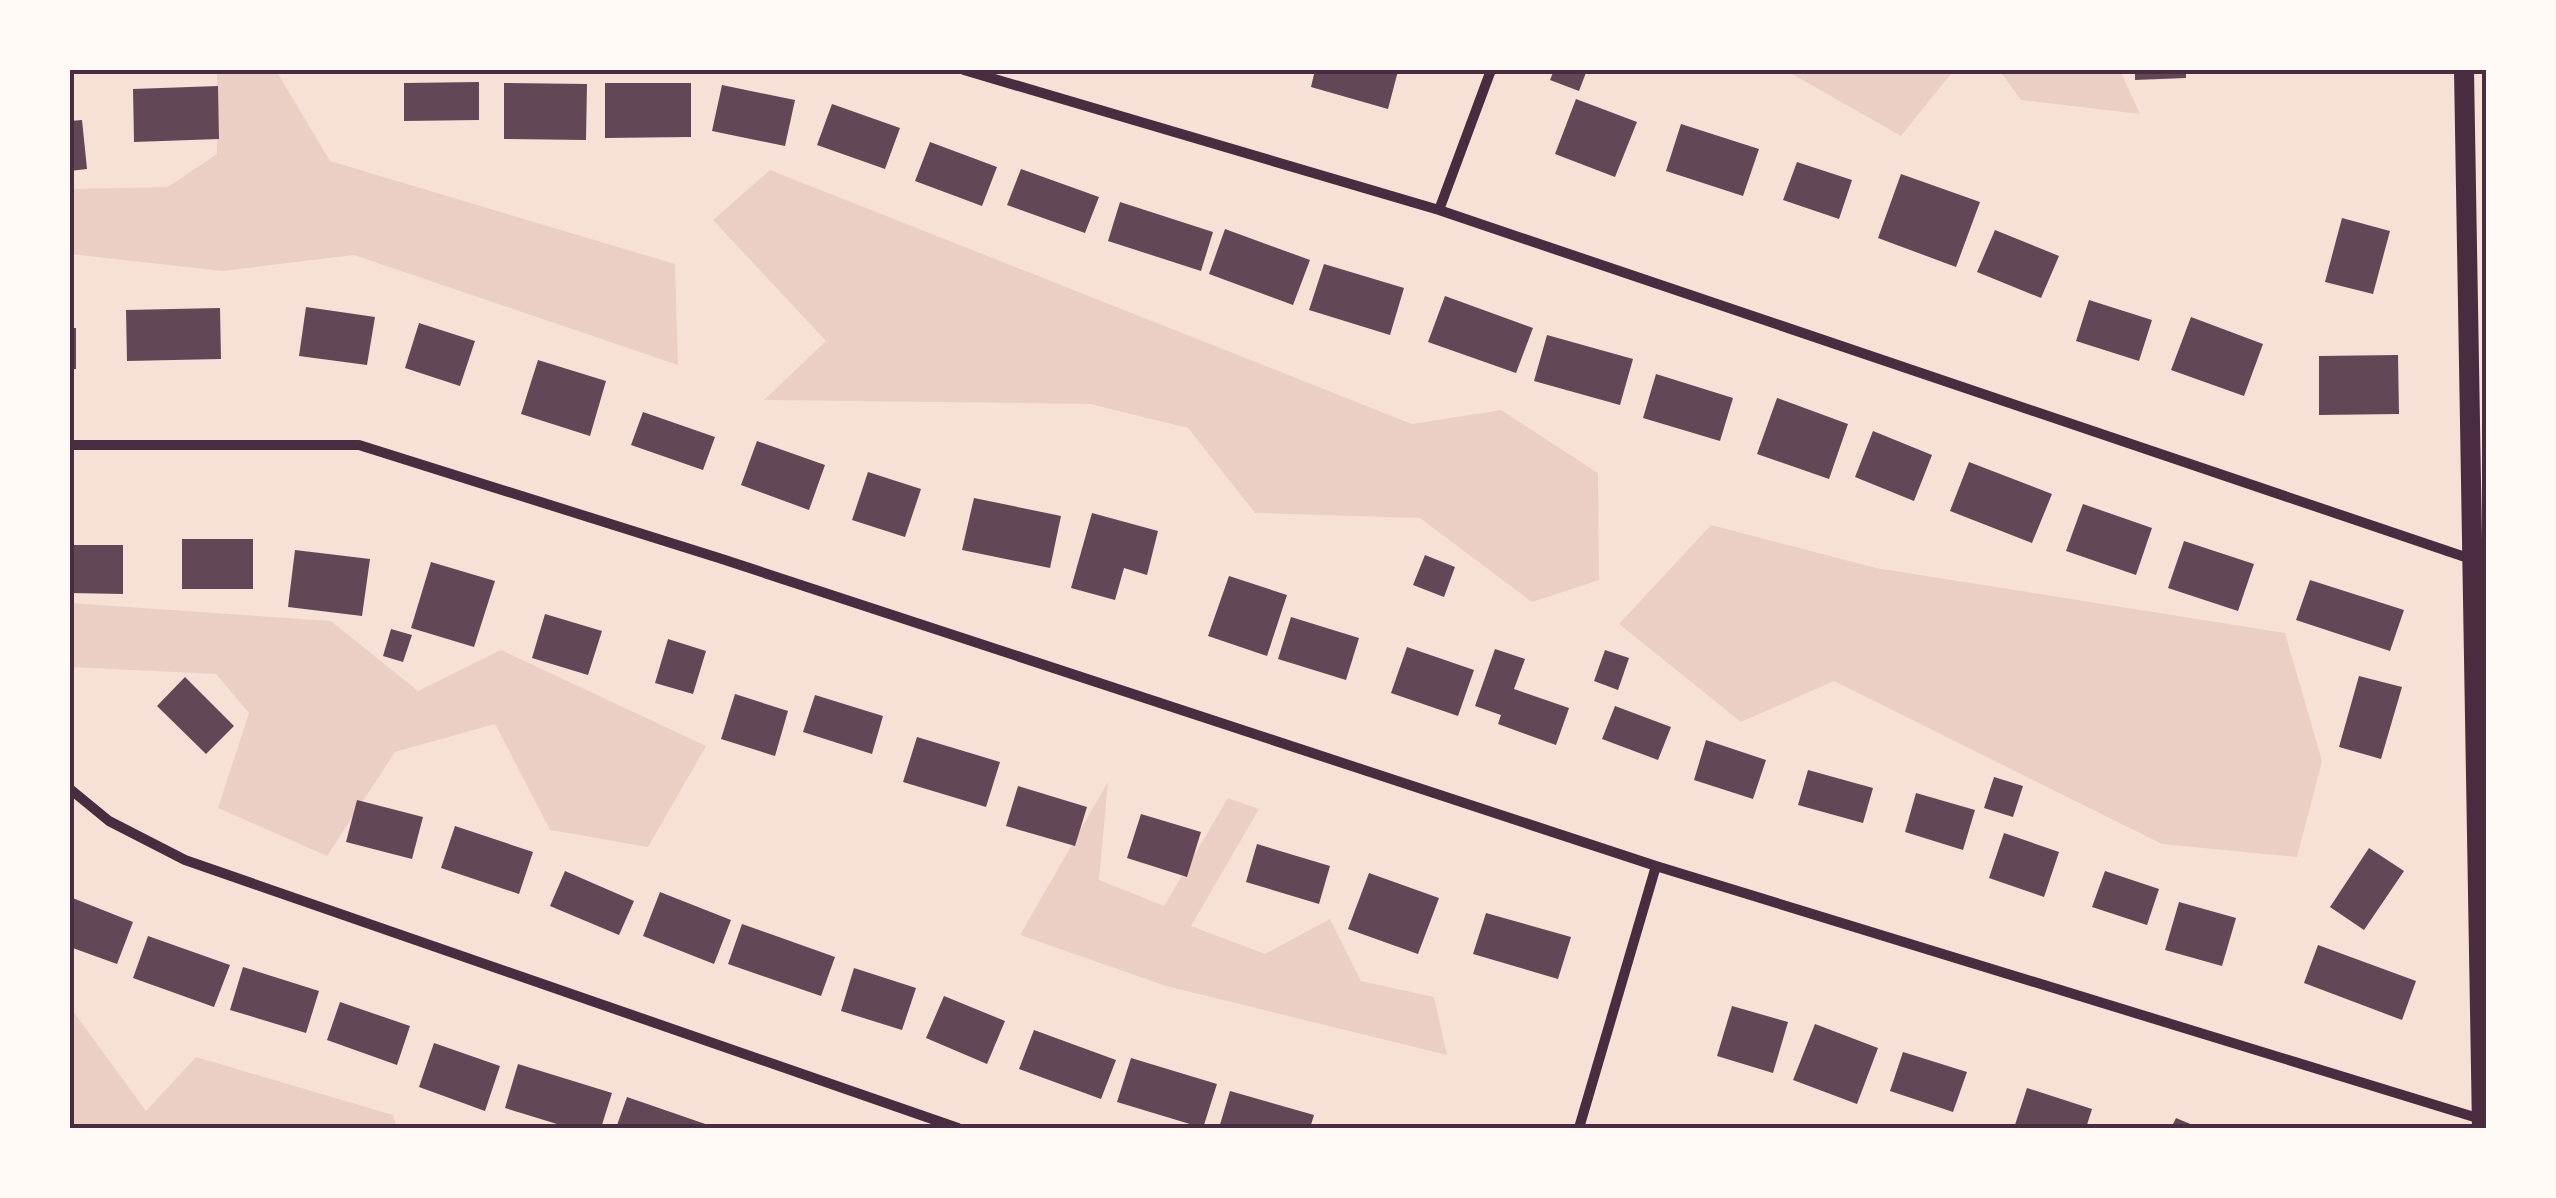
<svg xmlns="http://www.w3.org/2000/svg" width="2556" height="1198" viewBox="0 0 2556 1198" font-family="Jost,sans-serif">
<rect width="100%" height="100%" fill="#f7e1d7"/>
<path fill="#ebcfc5" d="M 217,70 L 277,72 L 330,161 L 675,264 L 678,365 L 354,255 L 222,271 L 70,254 L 70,189 L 168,187 L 217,154 Z
M 1785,70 L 1954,70 L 1901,136 Z
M 1999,70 L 2120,70 L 2140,114 L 2021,100 Z
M 770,170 L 1412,424 L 1501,410 L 1598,473 L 1599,580 L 1532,602 L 1420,518 L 1255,513 L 1188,428 L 1090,404 L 764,400 L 826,341 L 713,220 Z
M 1711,525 L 1876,568 L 2285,633 L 2322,761 L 2297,857 L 2162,844 L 1834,681 L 1741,722 L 1619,624 Z
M 70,603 L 331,621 L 418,691 L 501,650 L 706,746 L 648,847 L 550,830 L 495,724 L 395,752 L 327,856 L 218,808 L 249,713 L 216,674 L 70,667 Z
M 1108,782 L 1099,880 L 1164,906 L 1228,798 L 1259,809 L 1191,926 L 1265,954 L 1330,919 L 1361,981 L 1434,997 L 1447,1055 L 1166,986 L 1020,935 Z
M 70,1007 L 146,1111 L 196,1057 L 393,1115 L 397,1128 L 70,1128 Z"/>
<path fill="#644757" d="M 1315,70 L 1396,70 L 1398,71 L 1388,109 L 1311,87 Z
M 1554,70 L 1587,70 L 1579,91 L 1550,80 Z
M 2135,70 L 2186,70 L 2186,78 L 2135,80 Z
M 479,82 L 479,120 L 404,121 L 404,83 Z
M 504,83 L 587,84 L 586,140 L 504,139 Z
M 605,83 L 691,83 L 691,137 L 605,138 Z
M 722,85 L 795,100 L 785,146 L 712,131 Z
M 218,86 L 219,139 L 134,142 L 133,89 Z
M 1576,99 L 1637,122 L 1615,177 L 1555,154 Z
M 832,104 L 900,128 L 885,169 L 817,145 Z
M 82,120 L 87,169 L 70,171 L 70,121 Z
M 1681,124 L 1759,149 L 1743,196 L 1666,171 Z
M 930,142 L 997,167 L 982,206 L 915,181 Z
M 1797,162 L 1852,180 L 1839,219 L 1783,200 Z
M 1021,169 L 1099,197 L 1085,233 L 1007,205 Z
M 1901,174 L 1980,202 L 1956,267 L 1878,238 Z
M 1120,202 L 1213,232 L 1201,271 L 1108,241 Z
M 2342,218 L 2390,231 L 2373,294 L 2325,282 Z
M 1225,229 L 1310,260 L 1293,305 L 1209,274 Z
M 1995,230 L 2059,256 L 2041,298 L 1977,272 Z
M 1324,264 L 1404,288 L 1390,335 L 1309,310 Z
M 1445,296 L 1533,328 L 1516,373 L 1428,342 Z
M 2089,300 L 2152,320 L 2139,361 L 2076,341 Z
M 306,307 L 375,317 L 367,365 L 299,356 Z
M 220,308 L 221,359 L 127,361 L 126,310 Z
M 2191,317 L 2263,344 L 2244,396 L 2171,370 Z
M 419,323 L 475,341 L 460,386 L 405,368 Z
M 70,328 L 76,328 L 76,369 L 70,369 Z
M 1547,335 L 1633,359 L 1620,405 L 1534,381 Z
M 2398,355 L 2399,414 L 2319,415 L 2319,356 Z
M 538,360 L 606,381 L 590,436 L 521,414 Z
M 1656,374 L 1733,398 L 1720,441 L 1643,418 Z
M 1777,398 L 1848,424 L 1829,479 L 1757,454 Z
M 643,412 L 715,437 L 703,470 L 631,445 Z
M 1873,431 L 1932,455 L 1914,501 L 1855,477 Z
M 757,441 L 825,465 L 809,510 L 741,485 Z
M 1969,462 L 2052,494 L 2032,543 L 1950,511 Z
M 868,472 L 921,489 L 905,537 L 852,520 Z
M 974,498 L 1061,516 L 1050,568 L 962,550 Z
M 2083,504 L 2152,528 L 2136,575 L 2066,551 Z
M 1092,513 L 1158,531 L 1147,575 L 1124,568 L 1115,600 L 1071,588 Z
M 182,539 L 253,539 L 253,589 L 182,589 Z
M 2184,541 L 2254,564 L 2238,611 L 2168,588 Z
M 70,545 L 123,545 L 123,594 L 70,593 Z
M 295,550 L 370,559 L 362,616 L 288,607 Z
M 1425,555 L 1455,567 L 1444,597 L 1413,585 Z
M 431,562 L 495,581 L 474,647 L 411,628 Z
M 1229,576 L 1287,595 L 1267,656 L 1208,636 Z
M 2310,580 L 2404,610 L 2390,651 L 2296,620 Z
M 545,614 L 602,631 L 588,675 L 532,658 Z
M 1291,617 L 1359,638 L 1346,680 L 1278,659 Z
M 391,629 L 412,635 L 403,662 L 383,656 Z
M 668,639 L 706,651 L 693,694 L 655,683 Z
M 1407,647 L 1474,670 L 1458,716 L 1391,693 Z
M 1495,649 L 1525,659 L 1514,689 L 1569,708 L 1556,745 L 1498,724 L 1501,715 L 1475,706 Z
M 1605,650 L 1629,658 L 1618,690 L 1594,681 Z
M 2359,676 L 2402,687 L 2381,759 L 2339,747 Z
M 185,677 L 234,726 L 206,754 L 157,706 Z
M 735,694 L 788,711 L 775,756 L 721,739 Z
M 815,695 L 883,716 L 872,754 L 803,732 Z
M 1615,706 L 1671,727 L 1658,760 L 1602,739 Z
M 917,737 L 1000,762 L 986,807 L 903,782 Z
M 1706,740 L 1766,760 L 1753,799 L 1694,780 Z
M 1808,770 L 1873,788 L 1863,823 L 1798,805 Z
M 1994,777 L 2023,786 L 2013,817 L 1984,808 Z
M 1018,786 L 1087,807 L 1075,846 L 1006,826 Z
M 1916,793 L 1975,810 L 1963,850 L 1905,832 Z
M 357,800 L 423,817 L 412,859 L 346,842 Z
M 1141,814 L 1201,832 L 1187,877 L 1127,858 Z
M 455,826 L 533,852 L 519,894 L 441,868 Z
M 2004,833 L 2059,852 L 2044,897 L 1989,878 Z
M 1257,844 L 1330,866 L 1319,904 L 1246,882 Z
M 2369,848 L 2404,871 L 2364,930 L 2330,907 Z
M 565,871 L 634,901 L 619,935 L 550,906 Z
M 2105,871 L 2159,889 L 2147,925 L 2092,907 Z
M 1369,873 L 1439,898 L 1418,954 L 1348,929 Z
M 660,892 L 731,920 L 714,964 L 643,936 Z
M 70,897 L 133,922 L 117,964 L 70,947 Z
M 2179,902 L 2236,918 L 2222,966 L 2165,950 Z
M 1486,913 L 1571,937 L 1558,979 L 1473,954 Z
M 742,924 L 835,957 L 821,996 L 728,964 Z
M 148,936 L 230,965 L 214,1007 L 133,978 Z
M 2318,945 L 2416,981 L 2402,1020 L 2304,983 Z
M 243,967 L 319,991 L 306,1033 L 230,1010 Z
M 854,968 L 916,988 L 902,1030 L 841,1011 Z
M 944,996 L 1005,1021 L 987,1064 L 926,1038 Z
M 340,1002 L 410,1026 L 397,1065 L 327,1040 Z
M 1732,1006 L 1788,1022 L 1773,1073 L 1717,1056 Z
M 1815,1024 L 1878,1048 L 1857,1104 L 1793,1080 Z
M 1034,1030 L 1116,1060 L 1101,1099 L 1019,1069 Z
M 434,1043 L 500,1066 L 485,1111 L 419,1087 Z
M 1903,1052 L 1967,1072 L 1953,1112 L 1890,1091 Z
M 1131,1058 L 1217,1084 L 1203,1128 L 1117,1102 Z
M 518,1064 L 612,1093 L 601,1128 L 570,1128 L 505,1108 Z
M 2027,1088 L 2092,1109 L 2086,1128 L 2014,1128 Z
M 1230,1091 L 1314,1115 L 1310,1128 L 1219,1128 Z
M 627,1097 L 714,1127 L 714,1128 L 616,1128 Z
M 2176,1118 L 2200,1128 L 2171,1128 Z"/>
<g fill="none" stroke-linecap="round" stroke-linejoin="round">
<path stroke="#4a2c40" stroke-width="10" d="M 964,70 L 1439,210 L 2471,559
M 1439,210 L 1491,70
M 70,445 L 359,445 L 722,559 L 1656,866 L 2484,1120
M 70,789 L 109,821 L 185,860 L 958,1128
M 1579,1128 L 1656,866"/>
<path stroke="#4a2c40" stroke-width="20" d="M 2464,70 L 2482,1128"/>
</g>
<rect width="2556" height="1198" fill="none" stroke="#fffaf5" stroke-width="145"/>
<rect x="72" y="72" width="2412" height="1054" fill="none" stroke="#4a2c40" stroke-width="4"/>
</svg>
